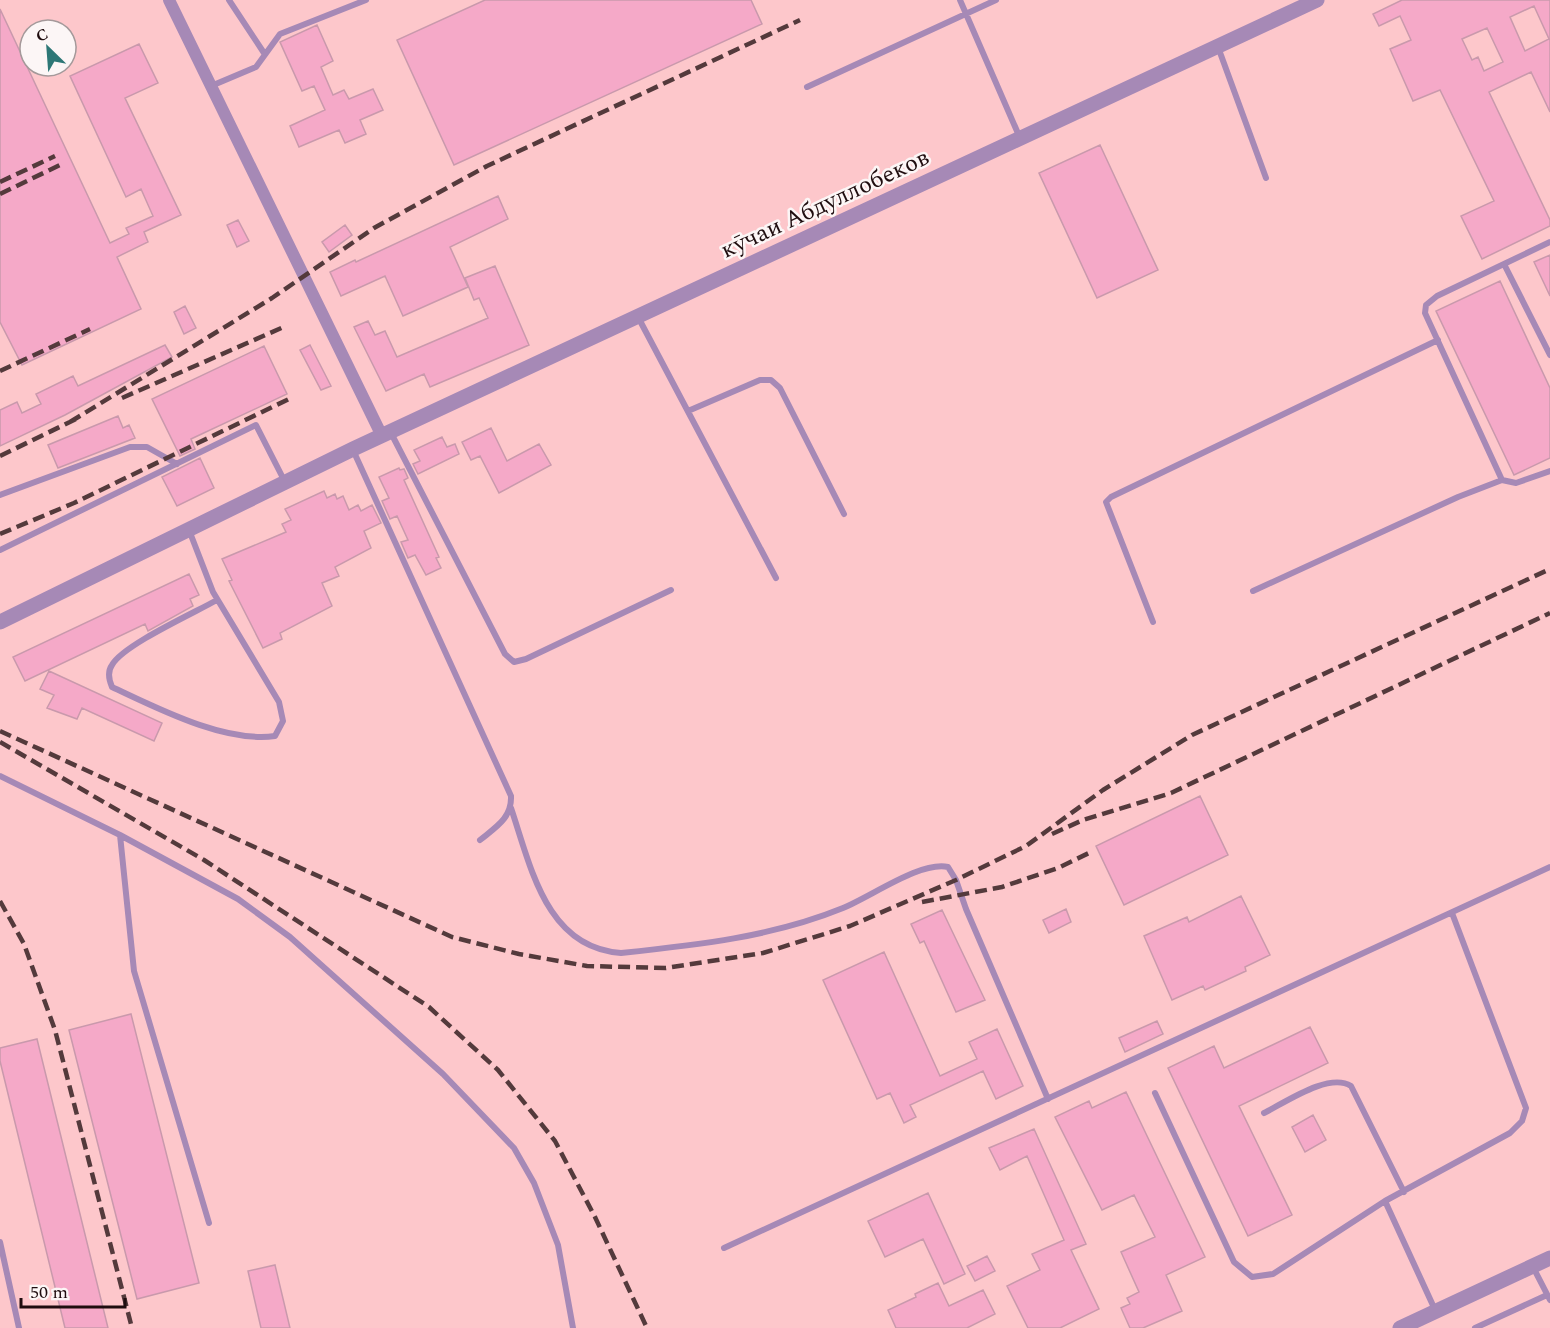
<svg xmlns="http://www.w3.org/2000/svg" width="1550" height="1328" viewBox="0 0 1550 1328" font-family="Spectral,serif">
<rect width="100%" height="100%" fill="#fdc7cb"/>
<path fill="#f5a9c8" stroke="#c999ac" stroke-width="1.5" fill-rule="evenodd" d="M 485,0 L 751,0 L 762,24 L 454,165 L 397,40 Z
M 1402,0 L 1550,0 L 1550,112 L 1531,72 L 1489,92 L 1550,220 L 1550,226 L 1482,259 L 1461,216 L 1494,201 L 1440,90 L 1413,101 L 1390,49 L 1411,40 L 1400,16 L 1379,26 L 1373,14 ZM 1534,6 L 1549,39 L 1525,51 L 1510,17 ZM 1487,28 L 1503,62 L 1484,71 L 1478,57 L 1472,60 L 1462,39 Z
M 0,9 L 110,243 L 129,234 L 126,228 L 153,216 L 141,189 L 126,197 L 70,76 L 139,44 L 158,83 L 125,98 L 181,215 L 144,232 L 148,242 L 117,257 L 141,309 L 22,365 L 0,322 Z
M 317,25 L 333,61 L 321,67 L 333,95 L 344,90 L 349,99 L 373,89 L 383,110 L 360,120 L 366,134 L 345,143 L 339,130 L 299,147 L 290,126 L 325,110 L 314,86 L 302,91 L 280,42 Z
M 1100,145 L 1158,270 L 1097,298 L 1039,173 Z
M 498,196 L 508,219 L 450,247 L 468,287 L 403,316 L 385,276 L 341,296 L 330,272 L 355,260 L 356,262 Z
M 238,220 L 249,241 L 237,247 L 227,225 Z
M 345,225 L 352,235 L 329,252 L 322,242 Z
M 1550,255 L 1550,296 L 1534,262 Z
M 495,266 L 529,345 L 430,387 L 424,374 L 386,391 L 354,327 L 368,321 L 375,335 L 385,331 L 397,357 L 488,318 L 479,298 L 474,300 L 465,278 Z
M 1500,281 L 1550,388 L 1550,458 L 1514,475 L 1436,311 Z
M 185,306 L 196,328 L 184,334 L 174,312 Z
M 165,345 L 172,357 L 65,415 L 0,446 L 0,410 L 17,402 L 22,413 L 41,404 L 36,394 L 73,376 L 78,386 Z
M 310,345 L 331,386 L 321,390 L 300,350 Z
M 264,346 L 287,394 L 191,439 L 195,449 L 180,456 L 152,399 Z
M 118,416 L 123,428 L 129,425 L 135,438 L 58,468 L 48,445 Z
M 491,428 L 507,461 L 539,444 L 551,465 L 499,493 L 480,456 L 471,460 L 462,442 Z
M 442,437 L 447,447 L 455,444 L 459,454 L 418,474 L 413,464 L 420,461 L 414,450 Z
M 200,458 L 214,488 L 177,506 L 162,477 Z
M 399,468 L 400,470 L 404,469 L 408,478 L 404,480 L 439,557 L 436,558 L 441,568 L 426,575 L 415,555 L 408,558 L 401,542 L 408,540 L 397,516 L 390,519 L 382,501 L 389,498 L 379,477 Z
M 324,491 L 327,498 L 335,494 L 337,499 L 343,496 L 349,510 L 358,505 L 361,511 L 372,505 L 381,523 L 364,531 L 371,548 L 335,567 L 339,576 L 322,583 L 332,606 L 280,633 L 282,639 L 263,648 L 229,581 L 232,580 L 222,559 L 286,532 L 282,524 L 291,520 L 285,509 Z
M 189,574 L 199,595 L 190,599 L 193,606 L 148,631 L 145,624 L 25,681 L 13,657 Z
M 49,671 L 162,723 L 154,741 L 82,708 L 77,719 L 47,708 L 54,695 L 40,689 Z
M 1200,796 L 1228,855 L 1124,905 L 1096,846 Z
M 1241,896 L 1270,955 L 1245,967 L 1246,971 L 1205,990 L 1203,986 L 1172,1000 L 1144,936 L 1187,917 L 1189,922 Z
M 1066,909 L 1071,922 L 1049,933 L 1043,920 Z
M 942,910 L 985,1000 L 956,1012 L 924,941 L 920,943 L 911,924 Z
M 884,952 L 940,1076 L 977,1059 L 969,1042 L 997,1029 L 1023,1086 L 996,1099 L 983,1071 L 910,1105 L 916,1117 L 904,1123 L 890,1093 L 877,1099 L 823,980 Z
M 131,1014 L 199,1283 L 137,1299 L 69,1030 Z
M 1157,1021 L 1163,1034 L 1125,1052 L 1119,1038 Z
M 1310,1027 L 1328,1063 L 1239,1106 L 1292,1215 L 1248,1236 L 1168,1068 L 1214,1046 L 1224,1068 Z
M 37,1039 L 108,1328 L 65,1328 L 0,1061 L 0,1048 Z
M 1126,1092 L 1205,1257 L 1166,1275 L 1182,1311 L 1143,1328 L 1130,1328 L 1121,1308 L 1130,1304 L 1127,1298 L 1139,1292 L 1121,1252 L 1155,1237 L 1134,1195 L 1102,1210 L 1055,1117 L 1089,1101 L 1092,1108 Z
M 1313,1115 L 1326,1140 L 1305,1152 L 1292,1127 Z
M 1034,1129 L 1086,1244 L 1071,1250 L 1099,1309 L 1060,1328 L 1028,1328 L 1007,1286 L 1040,1270 L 1032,1254 L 1064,1240 L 1027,1156 L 1000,1170 L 989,1148 Z
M 928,1193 L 965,1274 L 944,1284 L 923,1239 L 885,1257 L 868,1221 Z
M 987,1256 L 995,1271 L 975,1281 L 967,1266 Z
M 275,1265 L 290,1328 L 261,1328 L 248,1271 Z
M 938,1283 L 949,1306 L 983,1290 L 995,1314 L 967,1328 L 896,1328 L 888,1310 L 916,1297 L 915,1294 Z"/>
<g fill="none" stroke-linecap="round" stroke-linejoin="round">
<path stroke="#a689b6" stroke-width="6" d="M 229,0 L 264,53
M 960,0 L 1020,138
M 1218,47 L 1266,178
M 211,86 L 256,67 L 280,34 L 366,0
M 807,87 L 996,0
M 1504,264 L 1550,355
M 638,317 L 776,578
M 688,411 L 760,380 L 771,380 L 780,388 L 844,514
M 391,433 L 505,654 L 514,662 L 526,659 L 671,590
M 353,450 L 511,796 C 512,818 496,827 480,840
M 1502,480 L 1516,483 L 1550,471
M 0,495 L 130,447 L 147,447 L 177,464
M 189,530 L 213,592 L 279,702 L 283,721 L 275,736 C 224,743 157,708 112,687 C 109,680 107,672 112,665 C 123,645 194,613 217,600
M 0,550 L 256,425 L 285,482
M 1253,591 L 1458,497 L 1502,480 L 1425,313 L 1426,305 L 1437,296 L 1550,242
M 1153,622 L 1106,502 L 1111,497 L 1438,340
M 0,776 L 120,835 L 238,899 L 290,937 L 443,1074 L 514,1148 L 534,1183 L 558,1245 L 573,1328
M 511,808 C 531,867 546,948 621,953 C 697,945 772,937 843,908 C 871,897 920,861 948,867 L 956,880 L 966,909 L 1048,1099
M 120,835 L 134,971 L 209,1223
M 1155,1093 L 1234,1262 L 1252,1277 L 1273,1274 L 1385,1201 L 1510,1133 L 1522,1121 L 1526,1108 L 1452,913
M 1264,1113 C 1286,1102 1329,1072 1351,1086 L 1404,1192
M 1385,1201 L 1436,1312
M 0,1242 L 19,1328
M 724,1248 L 1550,867
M 1533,1267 L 1550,1300
M 1475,1328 L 1547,1295"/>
<path stroke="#a689b6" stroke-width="12" d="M 169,0 L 382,436"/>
<path stroke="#a689b6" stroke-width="15" d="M 0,622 L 353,449 L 1317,0
M 1400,1328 L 1550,1258"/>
<path stroke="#543a3c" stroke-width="4.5" stroke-dasharray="12 6" stroke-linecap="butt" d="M 0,182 L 55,156
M 0,194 L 60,165
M 0,371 L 90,329
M 122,398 L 286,326
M 70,422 L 272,298 L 374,228 L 487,166 L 800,20
M 0,456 L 76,419
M 0,534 L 74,503 L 293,397
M 0,731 L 452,937 L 519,954 L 587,966 L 666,968 L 763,953 L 850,926 L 956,880 L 1026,846 L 1103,790 L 1192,735 L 1550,569
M 0,742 L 204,860 L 429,1007 L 498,1070 L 555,1141 L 595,1217 L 647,1328
M 1052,834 L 1083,820 L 1171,793 L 1550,613
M 0,901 L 24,944 L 55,1030 L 132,1328
M 922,902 L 1002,887 L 1058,868 L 1093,851"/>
</g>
<g text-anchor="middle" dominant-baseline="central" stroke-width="5" stroke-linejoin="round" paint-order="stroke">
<g font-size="24" fill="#1f0d0f" stroke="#fcf6f6">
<text transform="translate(825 204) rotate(-25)">кӯчаи Абдуллобеков</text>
</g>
</g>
<g transform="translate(48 48) rotate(335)"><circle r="28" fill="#fcf6f6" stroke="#a4999a" stroke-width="1.5"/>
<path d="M0-4.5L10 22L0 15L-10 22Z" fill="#2d7776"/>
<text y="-9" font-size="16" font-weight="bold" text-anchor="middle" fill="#1f0d0f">С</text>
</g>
<path d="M21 1298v9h104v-9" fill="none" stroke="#1f0d0f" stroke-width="3"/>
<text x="30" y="1298" font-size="18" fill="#1f0d0f" stroke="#fcf6f6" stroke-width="4.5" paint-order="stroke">50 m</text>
</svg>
